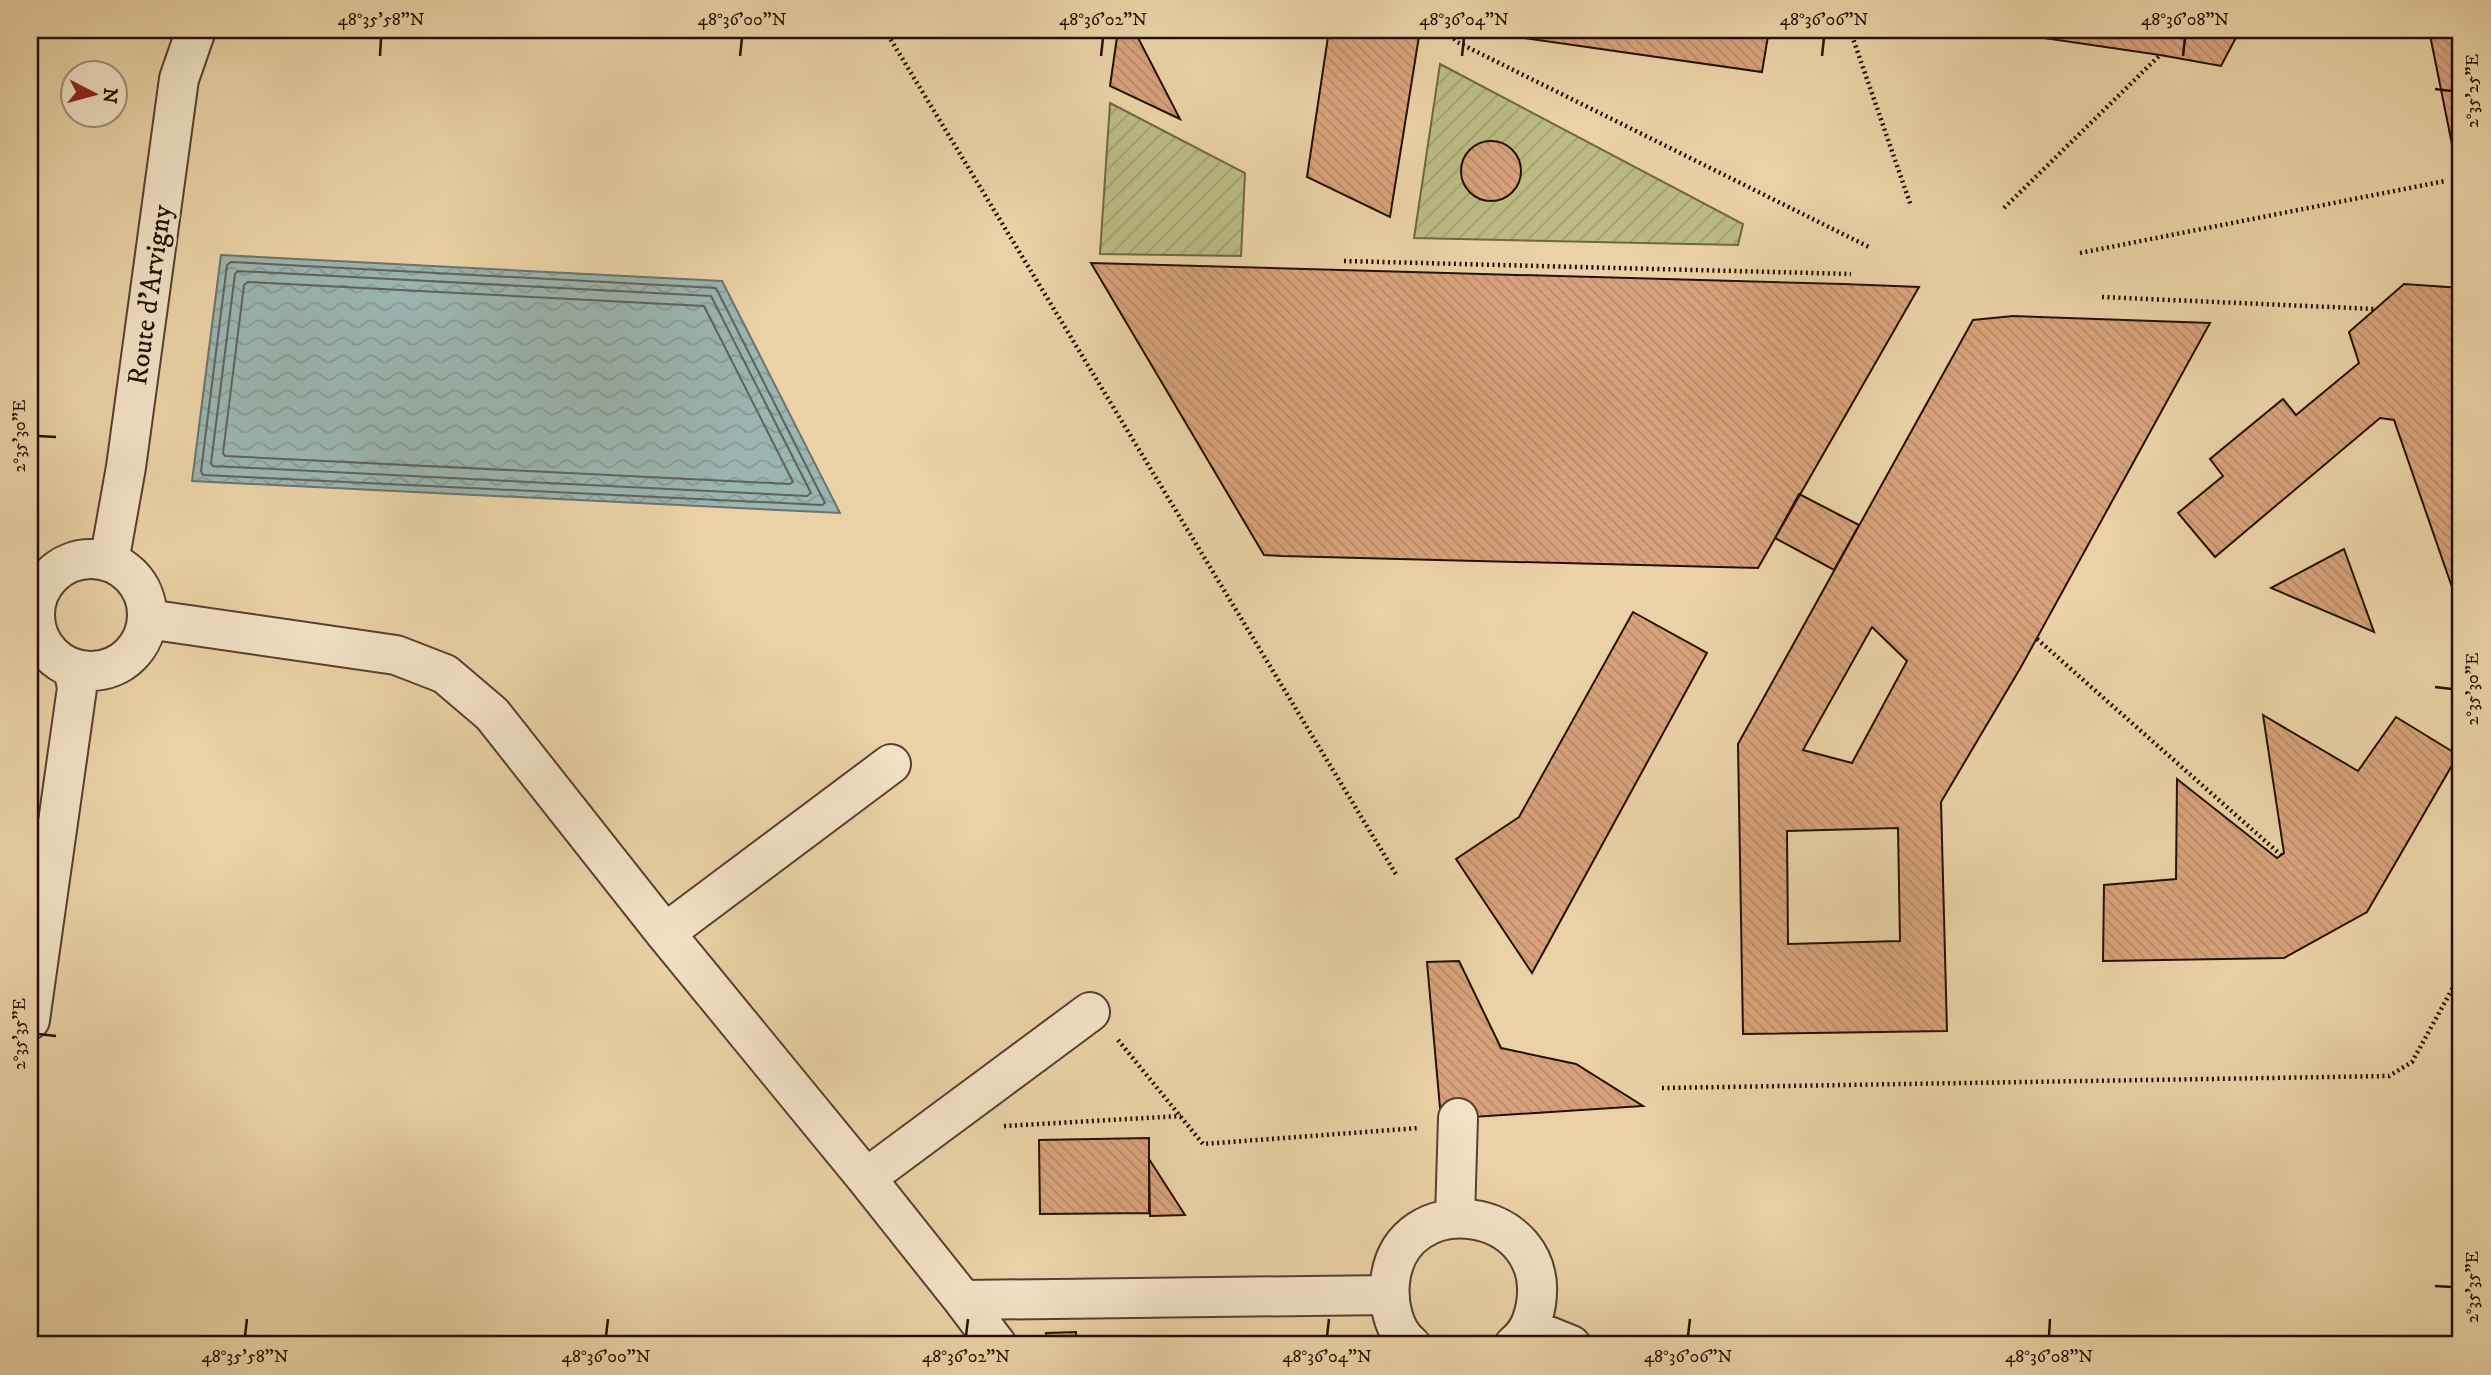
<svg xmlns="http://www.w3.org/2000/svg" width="2491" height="1375" viewBox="0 0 2491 1375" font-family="'IM FELL DW Pica',serif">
<defs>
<pattern id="garden-furrows" width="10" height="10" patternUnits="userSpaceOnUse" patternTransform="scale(1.75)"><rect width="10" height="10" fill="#bbbb84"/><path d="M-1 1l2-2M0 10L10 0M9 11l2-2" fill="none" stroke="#a1a070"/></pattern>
<pattern id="water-waves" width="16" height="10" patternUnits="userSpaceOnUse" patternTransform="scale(1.75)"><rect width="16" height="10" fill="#9bb5b1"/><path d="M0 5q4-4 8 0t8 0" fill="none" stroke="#859b97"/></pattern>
<pattern id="building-back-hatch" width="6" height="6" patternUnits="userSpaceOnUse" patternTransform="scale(1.75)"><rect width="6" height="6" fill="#d7a27b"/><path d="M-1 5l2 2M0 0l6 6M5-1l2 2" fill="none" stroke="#b88a69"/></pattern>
</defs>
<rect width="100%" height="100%" fill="#ead2a6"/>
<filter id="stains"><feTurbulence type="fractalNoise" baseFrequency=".00286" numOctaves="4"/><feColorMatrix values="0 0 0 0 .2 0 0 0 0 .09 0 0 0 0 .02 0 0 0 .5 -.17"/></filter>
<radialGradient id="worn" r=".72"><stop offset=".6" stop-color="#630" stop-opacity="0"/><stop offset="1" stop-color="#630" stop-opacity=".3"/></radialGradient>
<path fill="url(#garden-furrows)" stroke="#706646" stroke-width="2" d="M 1440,64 L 1743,224 L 1738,245 L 1414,238 Z
M 1110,103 L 1245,173 L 1241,256 L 1100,254 Z"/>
<path fill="url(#water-waves)" stroke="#6c736d" stroke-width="2" d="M 221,255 L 722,281 L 840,513 L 192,481 Z"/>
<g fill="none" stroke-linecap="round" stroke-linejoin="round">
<path stroke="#60625c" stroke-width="2" d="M 231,262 L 716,288 L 825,503 L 822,505 L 203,475 L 201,471 L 227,265 Z
M 238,271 L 711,296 L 811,493 L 807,496 L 213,466 L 211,463 L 235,274 Z
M 248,282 L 704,306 L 793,482 L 790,484 L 225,456 L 223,453 L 244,285 Z"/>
</g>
<path fill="url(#building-back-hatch)" stroke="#261007" stroke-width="2" fill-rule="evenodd" d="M 1118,30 L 1134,30 L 1180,119 L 1110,86 Z
M 1329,30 L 1420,30 L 1390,217 L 1307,177 Z
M 1468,30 L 1769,30 L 1762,72 Z
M 1989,30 L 2240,30 L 2221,66 L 2160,55 Z
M 2429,30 L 2461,30 L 2461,189 L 2458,174 Z
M1461 171a30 30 0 1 1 60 0a30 30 0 1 1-60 0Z
M 1091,263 L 1843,284 L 1919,287 L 1758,568 L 1282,556 L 1264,555 Z
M 2404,284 L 2461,288 L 2461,613 L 2394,420 L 2380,418 L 2215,557 L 2178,513 L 2223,476 L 2210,459 L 2283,399 L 2296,415 L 2359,363 L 2349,332 Z
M 2013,316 L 2210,323 L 2021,667 L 1941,802 L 1947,1031 L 1743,1034 L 1738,744 L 1973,320 ZM 1872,627 L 1907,661 L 1852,763 L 1803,750 ZM 1898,828 L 1900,941 L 1788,944 L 1787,831 Z
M 1799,494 L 1859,525 L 1834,570 L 1775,538 Z
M 2344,549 L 2374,632 L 2271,588 Z
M 1633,612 L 1707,653 L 1532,973 L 1456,859 L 1519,817 Z
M 2263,715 L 2358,771 L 2396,717 L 2458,755 L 2367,912 L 2284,958 L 2103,961 L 2104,885 L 2176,879 L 2177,779 L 2277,858 L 2284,853 Z
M 1459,961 L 1501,1048 L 1576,1064 L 1643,1106 L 1441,1119 L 1427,962 Z
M 1149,1138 L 1149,1213 L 1040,1214 L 1039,1140 Z
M 1149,1159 L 1185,1215 L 1150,1216 Z
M 1076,1332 L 1077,1345 L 1047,1345 L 1046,1333 Z"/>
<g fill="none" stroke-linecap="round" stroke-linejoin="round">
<defs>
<path id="minor" d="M35 615a56 56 0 1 1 112 0a56 56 0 1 1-112 0Z
M 109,562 L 126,467 L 179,79 L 196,30
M 147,619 L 396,655 L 445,674 L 492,714 L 665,933 L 866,1178 L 963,1300 L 1389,1295
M 665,933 L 891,764
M 30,1020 L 77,688 L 73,668
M 866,1178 L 1090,1012
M 1455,1217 L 1458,1118
M 963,1300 L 997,1345
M 1529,1328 L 1571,1345
M 1411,1345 C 1393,1331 1388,1303 1390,1282 C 1400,1185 1551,1205 1536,1304 C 1533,1321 1528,1334 1514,1345"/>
</defs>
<use href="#minor" stroke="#57402f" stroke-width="42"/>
<path stroke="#261007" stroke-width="4.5" stroke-dasharray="2 3.5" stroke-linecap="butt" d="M 885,30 L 1397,876
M 1447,30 L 1457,42 L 1869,247
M 1850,30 L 1911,206
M 2004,208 L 2160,55
M 2080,253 L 2445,181
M 1344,261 L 1851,274
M 2102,297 L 2376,309
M 2037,639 L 2281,855
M 1118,1040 L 1203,1144 L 1419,1128
M 1662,1088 L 2389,1076 L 2412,1062 L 2461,973
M 1004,1126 L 1181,1116"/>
<use href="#minor" stroke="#f1e2c5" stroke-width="38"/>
</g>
<path fill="none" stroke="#261007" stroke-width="2.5" d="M 380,56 L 381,38M 740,56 L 742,38M 1101,56 L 1103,38M 1462,56 L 1464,38M 1822,56 L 1824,38M 2183,56 L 2185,38M 2435,89 L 2452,91M 38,436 L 56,437M 2435,687 L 2452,689M 38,1034 L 56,1036M 2435,1286 L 2452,1287M 245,1336 L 247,1319M 606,1336 L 608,1319M 966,1336 L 968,1319M 1327,1336 L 1329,1319M 1688,1336 L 1690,1319M 2049,1336 L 2050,1319"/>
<g text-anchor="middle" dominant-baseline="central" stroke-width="6" stroke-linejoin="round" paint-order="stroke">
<g font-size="28" fill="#261007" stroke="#f1e2c5">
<text transform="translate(150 295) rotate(-82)">Route d'Arvigny</text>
</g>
</g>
<rect width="2491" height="1375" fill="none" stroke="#ead2a6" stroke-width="77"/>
<g transform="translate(94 94) rotate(96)"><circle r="33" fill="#f1e2c5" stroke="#a08e79" stroke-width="2"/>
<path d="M0-5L12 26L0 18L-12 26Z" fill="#8f2418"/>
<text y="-10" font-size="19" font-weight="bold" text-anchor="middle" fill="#261007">N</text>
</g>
<rect x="38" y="38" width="2414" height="1298" fill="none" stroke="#261007" stroke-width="2.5"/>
<g font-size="18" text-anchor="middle" fill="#261007">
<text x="381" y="25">48°35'58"N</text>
<text x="742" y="25">48°36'00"N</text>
<text x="1103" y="25">48°36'02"N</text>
<text x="1464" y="25">48°36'04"N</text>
<text x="1824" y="25">48°36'06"N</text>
<text x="2185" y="25">48°36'08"N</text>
<text transform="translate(2472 91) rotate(-90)" y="6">2°35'25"E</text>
<text transform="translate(19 436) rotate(-90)" y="6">2°35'30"E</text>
<text transform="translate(2472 689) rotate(-90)" y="6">2°35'30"E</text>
<text transform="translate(19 1034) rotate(-90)" y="6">2°35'35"E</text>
<text transform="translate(2472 1287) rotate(-90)" y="6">2°35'35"E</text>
<text x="245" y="1362">48°35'58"N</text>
<text x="606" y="1362">48°36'00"N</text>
<text x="966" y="1362">48°36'02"N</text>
<text x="1327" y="1362">48°36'04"N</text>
<text x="1688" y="1362">48°36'06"N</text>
<text x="2049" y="1362">48°36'08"N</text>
</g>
<rect width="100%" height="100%" filter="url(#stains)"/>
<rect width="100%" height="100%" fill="url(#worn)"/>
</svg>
